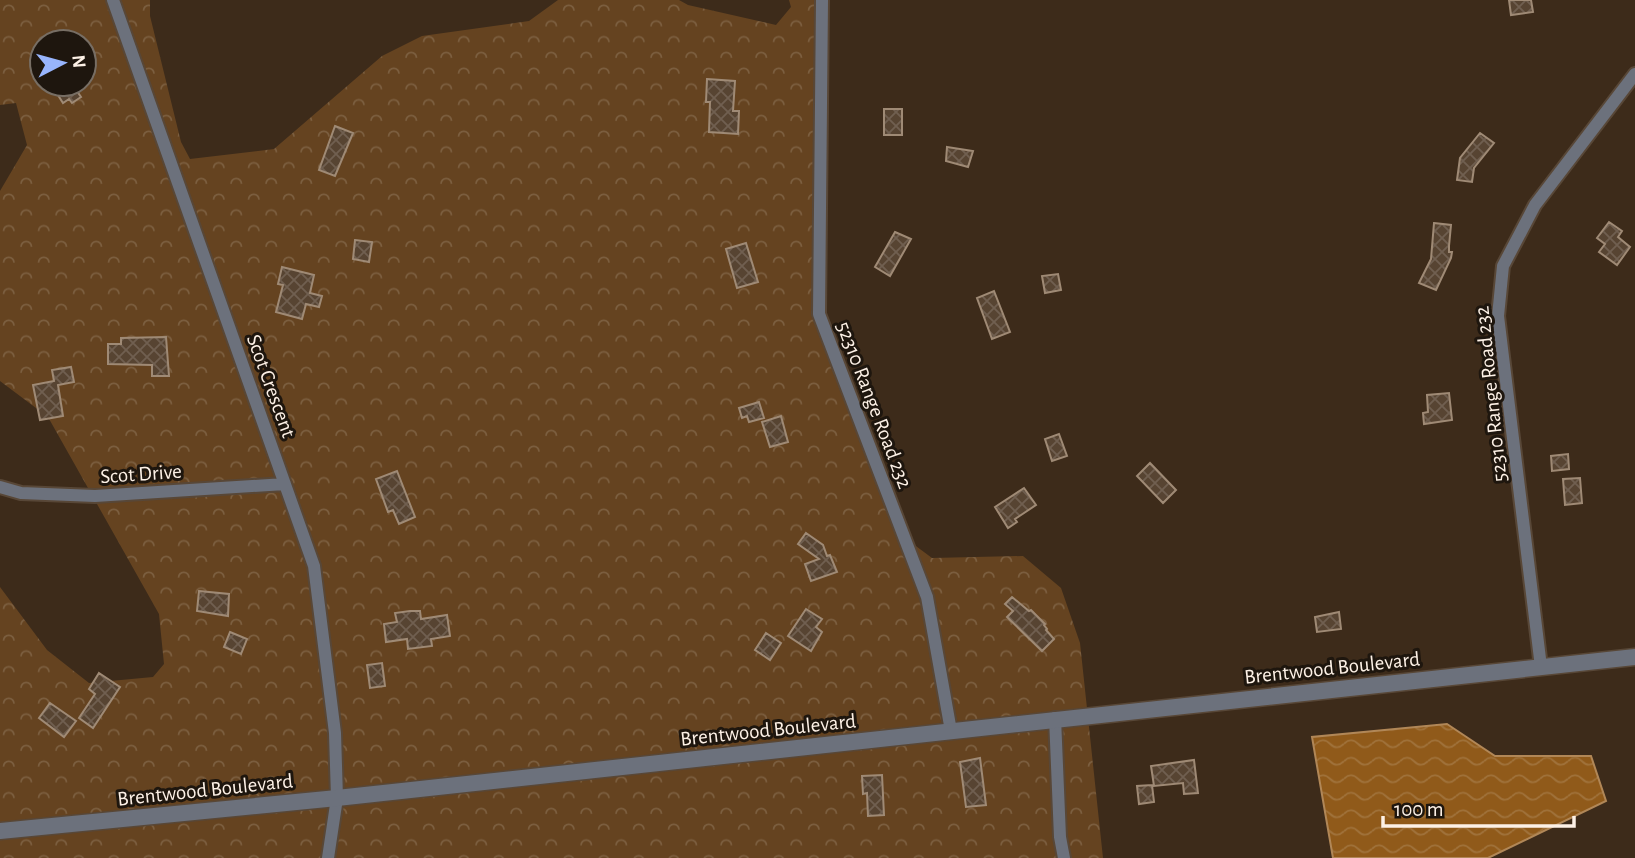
<svg xmlns="http://www.w3.org/2000/svg" width="1635" height="858" viewBox="0 0 1635 858" font-family="'Alegreya Sans',sans-serif">
<defs>
<pattern id="forest-crowns" width="20" height="18" patternUnits="userSpaceOnUse" patternTransform="scale(1.75)"><rect width="20" height="18" fill="#654320"/><path d="M2 6a3 3 0 1 1 6 0M12 15a3 3 0 1 1 6 0" fill="none" stroke="#7c5f40"/></pattern>
<pattern id="water-waves" width="16" height="10" patternUnits="userSpaceOnUse" patternTransform="scale(1.75)"><rect width="16" height="10" fill="#905a1a"/><path d="M0 5q4-4 8 0t8 0" fill="none" stroke="#a0723b"/></pattern>
<pattern id="building-cross-hatch" width="8" height="8" patternUnits="userSpaceOnUse" patternTransform="scale(1.75)"><rect width="8" height="8" fill="#574432"/><path d="M0 0l8 8M0 8l8-8" fill="none" stroke="#705f50"/></pattern>
</defs>
<rect width="100%" height="100%" fill="#3d2b1a"/>
<path fill="url(#forest-crowns)" fill-rule="evenodd" d="M 0,0 L 150,0 L 150,16 L 181,142 L 190,159 L 274,149 L 382,56 L 422,36 L 529,21 L 558,0 L 679,0 L 688,5 L 776,25 L 791,7 L 789,0 L 820,0 L 822,340 L 901,535 L 932,558 L 1023,556 L 1061,588 L 1080,643 L 1103,858 L 0,858 L 0,587 L 47,650 L 89,683 L 153,677 L 164,664 L 159,614 L 48,417 L 0,381 L 0,191 L 27,145 L 16,103 L 0,105 ZM 42,42 L 84,42 L 84,84 L 42,84 Z"/>
<path fill="url(#water-waves)" stroke="#b18757" stroke-width="2" d="M 1447,724 L 1495,756 L 1591,756 L 1606,801 L 1488,858 L 1333,858 L 1312,737 Z"/>
<path fill="url(#building-cross-hatch)" stroke="#9f8a75" stroke-width="2" d="M 1509,0 L 1531,0 L 1533,12 L 1511,15 Z
M 707,79 L 735,81 L 733,111 L 739,111 L 738,134 L 709,132 L 710,102 L 706,102 Z
M 51,84 L 72,84 L 81,97 L 72,103 L 69,99 L 63,103 Z
M 884,109 L 902,109 L 902,135 L 884,135 Z
M 335,126 L 353,133 L 335,176 L 319,170 Z
M 1480,133 L 1494,143 L 1474,168 L 1472,182 L 1457,180 L 1460,158 Z
M 947,147 L 973,151 L 968,167 L 946,161 Z
M 1609,222 L 1622,231 L 1618,237 L 1630,247 L 1617,265 L 1599,252 L 1605,244 L 1597,238 Z
M 1434,223 L 1451,225 L 1449,246 L 1449,252 L 1452,252 L 1451,258 L 1436,290 L 1419,283 L 1431,259 Z
M 895,232 L 911,239 L 890,276 L 875,267 Z
M 355,240 L 372,242 L 369,262 L 353,259 Z
M 746,243 L 758,282 L 737,288 L 726,249 Z
M 282,267 L 314,275 L 310,293 L 322,296 L 319,307 L 306,304 L 302,319 L 276,312 L 283,285 L 278,284 Z
M 1058,274 L 1061,290 L 1045,293 L 1042,276 Z
M 994,291 L 1010,332 L 992,339 L 977,298 Z
M 166,337 L 169,376 L 152,376 L 152,365 L 108,364 L 108,344 L 121,344 L 121,338 Z
M 71,367 L 74,382 L 58,385 L 63,416 L 40,420 L 33,385 L 54,381 L 52,370 Z
M 1449,393 L 1452,420 L 1424,424 L 1423,413 L 1428,412 L 1427,395 Z
M 759,402 L 764,418 L 749,422 L 747,416 L 742,418 L 739,408 Z
M 781,416 L 788,442 L 770,447 L 762,422 Z
M 1059,434 L 1067,456 L 1052,461 L 1045,439 Z
M 1568,454 L 1569,469 L 1552,471 L 1551,456 Z
M 1150,463 L 1176,490 L 1163,503 L 1137,476 Z
M 397,471 L 415,517 L 399,524 L 393,510 L 388,512 L 376,479 Z
M 1580,478 L 1582,503 L 1565,505 L 1563,479 Z
M 1024,488 L 1036,505 L 1015,519 L 1017,522 L 1008,528 L 995,507 Z
M 806,533 L 823,545 L 827,556 L 830,555 L 837,572 L 811,581 L 805,564 L 819,559 L 798,544 Z
M 199,591 L 229,594 L 228,616 L 197,611 Z
M 1012,597 L 1029,611 L 1031,610 L 1045,624 L 1044,625 L 1047,629 L 1046,630 L 1054,639 L 1042,651 L 1007,617 L 1013,611 L 1005,604 Z
M 806,609 L 822,619 L 816,627 L 822,632 L 811,651 L 788,636 Z
M 410,611 L 420,611 L 421,619 L 447,615 L 450,636 L 431,639 L 432,646 L 408,649 L 407,639 L 386,642 L 384,624 L 397,622 L 395,613 Z
M 1339,612 L 1341,629 L 1317,632 L 1315,617 Z
M 230,632 L 247,639 L 241,654 L 224,647 Z
M 766,633 L 781,643 L 770,660 L 755,650 Z
M 382,663 L 385,686 L 370,688 L 367,665 Z
M 99,673 L 120,687 L 93,728 L 79,718 L 95,694 L 89,689 Z
M 50,703 L 76,721 L 64,737 L 39,718 Z
M 980,758 L 986,805 L 966,807 L 960,762 Z
M 1194,760 L 1198,793 L 1184,794 L 1183,783 L 1154,786 L 1151,766 Z
M 882,775 L 884,815 L 868,816 L 867,793 L 863,794 L 862,776 Z
M 1152,785 L 1154,802 L 1139,804 L 1137,786 Z"/>
<g fill="none" stroke-linecap="round" stroke-linejoin="round">
<defs>
<path id="minor" d="M 113,0 L 314,566 L 335,733 L 337,798 L 328,858
M 822,0 L 819,314 L 927,597 L 951,731
M 0,487 L 21,493 L 95,496 L 285,484
M 1541,667 L 1498,316 L 1503,266 L 1535,205 L 1635,74
M 1055,718 L 1060,837 L 1064,858"/>
<path id="tertiary" d="M 0,831 L 337,798 L 1635,657"/>
</defs>
<use href="#minor" stroke="#584737" stroke-width="16"/>
<use href="#tertiary" stroke="#584737" stroke-width="19"/>
<use href="#minor" stroke="#6c717c" stroke-width="12"/>
<use href="#tertiary" stroke="#6c717c" stroke-width="16"/>
</g>
<g text-anchor="middle" dominant-baseline="central" stroke-width="6" stroke-linejoin="round" paint-order="stroke">
<g font-size="21" fill="#fdf1e6" stroke="#1e160e">
<text transform="translate(271 386) rotate(70)">Scot Crescent</text>
<text transform="translate(1491 394) rotate(-96)">52310 Range Road 232</text>
<text transform="translate(874 405) rotate(69)">52310 Range Road 232</text>
<text transform="translate(141 474) rotate(-4)">Scot Drive</text>
<text transform="translate(1332 668) rotate(-6)">Brentwood Boulevard</text>
<text transform="translate(768 730) rotate(-6)">Brentwood Boulevard</text>
<text transform="translate(205 790) rotate(-6)">Brentwood Boulevard</text>
</g>
</g>
<g transform="translate(63 63) rotate(84)"><circle r="33" fill="#1e160e" stroke="#776e64" stroke-width="2"/>
<path d="M0-5L12 26L0 18L-12 26Z" fill="#98b5fd"/>
<text y="-10" font-size="19" font-weight="bold" text-anchor="middle" fill="#fdf1e6">N</text>
</g>
<path d="M1383 816v10h191v-10" fill="none" stroke="#fdf1e6" stroke-width="3.5"/>
<text x="1394" y="816" font-size="21" fill="#fdf1e6" stroke="#1e160e" stroke-width="5" paint-order="stroke">100 m</text>
</svg>
